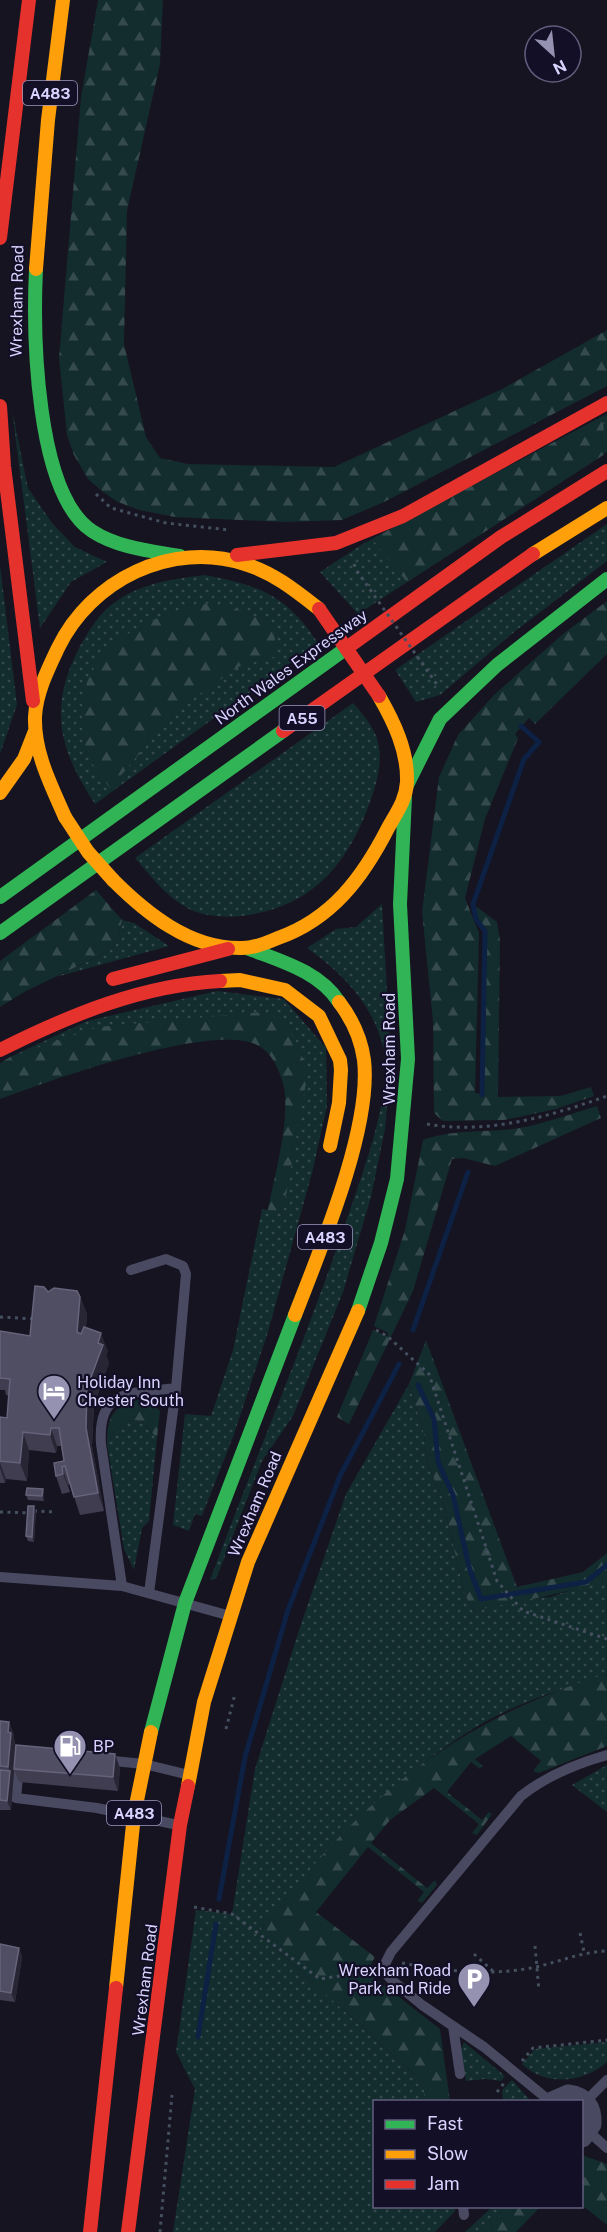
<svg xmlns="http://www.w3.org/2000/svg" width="607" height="2232" viewBox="0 0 607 2232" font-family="'Public Sans',sans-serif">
<defs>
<pattern id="grass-dots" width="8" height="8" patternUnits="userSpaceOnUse" patternTransform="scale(1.5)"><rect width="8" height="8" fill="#132c2d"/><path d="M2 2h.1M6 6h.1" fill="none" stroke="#354a4c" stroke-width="1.8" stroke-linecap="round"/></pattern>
<pattern id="forest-firs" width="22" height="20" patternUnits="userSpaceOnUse" patternTransform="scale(1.5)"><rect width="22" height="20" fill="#132c2d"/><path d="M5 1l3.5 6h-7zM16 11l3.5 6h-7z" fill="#354a4c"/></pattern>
</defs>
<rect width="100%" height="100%" fill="#161421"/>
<path fill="url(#grass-dots)" d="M 12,410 L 28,488 L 52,523 L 75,547 L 107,562 L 71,582 L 40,628 Z
M 607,414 L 607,452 L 358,614 L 320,572 L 361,545 Z
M 607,524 L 607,561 L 513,633 L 440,695 L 416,702 L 395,670 Z
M 0,565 L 17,705 L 0,754 Z
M 205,575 C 258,585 287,595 318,643 L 95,804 C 60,751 48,710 78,650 C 86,635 99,613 114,603 C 140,583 174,579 205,575 Z
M 353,703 C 362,713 371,723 376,736 C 384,757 378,779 371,799 C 349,864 312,908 241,916 C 223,918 199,916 184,906 C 165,895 149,874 135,858 Z
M 382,904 L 391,1062 L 385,1129 L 371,1197 L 343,1292 L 293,1416 L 262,1461 L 216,1579 L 210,1580 C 256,1456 308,1335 350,1210 C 364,1169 394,1089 383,1046 C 371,1002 343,974 307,948 L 336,929 L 356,927 Z
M 122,920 L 134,923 L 169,946 L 56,977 L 109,951 L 116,944 Z
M 217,991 L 284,999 L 326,1048 L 327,1106 L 312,1173 L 268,1332 L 233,1437 L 202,1516 L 195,1514 L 189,1531 L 173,1525 L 185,1414 L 211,1416 L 233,1350 L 262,1209 L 283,1212 L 287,1027 L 10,1057 L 87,1021 Z
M 409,1384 L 424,1434 L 427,1462 L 442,1497 L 465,1595 L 474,1611 L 523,1599 L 550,1597 L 607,1578 L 607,1674 C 563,1689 516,1703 476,1727 C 387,1782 323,1853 258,1933 L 424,2083 L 424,2101 L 374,2102 L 374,2206 L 455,2207 L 455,2211 L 435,2232 L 173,2232 L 195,2089 L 176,2052 L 196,1910 L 232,1914 L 255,1769 L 300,1627 L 346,1494 Z
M 127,1420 L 141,1421 L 157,1438 L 149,1521 L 142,1528 L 134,1570 L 124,1549 L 107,1444 L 114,1432 Z
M 607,1765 L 607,1812 L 572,1785 Z
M 464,2042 L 505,2076 L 501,2081 L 485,2079 L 466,2081 L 460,2051 Z
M 607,2042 L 607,2062 C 583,2083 546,2087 522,2064 L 535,2049 Z
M 512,2080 L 531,2101 L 503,2101 L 502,2090 Z
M 492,2207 L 510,2207 L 485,2232 L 465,2232 Z"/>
<path fill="url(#forest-firs)" d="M 98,0 L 163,0 L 160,64 L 127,211 L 124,344 L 146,437 L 160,458 L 188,464 L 334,467 L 504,388 L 607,330 L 607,386 L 384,502 L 342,520 L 285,522 L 175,517 L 139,510 L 118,502 L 103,492 L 88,479 L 74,455 L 67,435 L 59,358 L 81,97 Z
M 603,416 L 605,454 L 407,582 L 372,539 Z
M 607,601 L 607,654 L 535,724 L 529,718 L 515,734 L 518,738 L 485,819 L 465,898 L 479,933 L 475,1093 L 482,1094 L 485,931 L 476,919 L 473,904 L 497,922 L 500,941 L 498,1097 L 560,1096 L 591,1087 L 594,1096 L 556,1109 L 504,1120 L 443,1121 L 434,1113 L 433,1021 L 422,912 L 439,777 L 458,735 L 494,695 L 563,634 Z
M 210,603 L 242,611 L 273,625 L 277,656 L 240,666 L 178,709 L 110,788 C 103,778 94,768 89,758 C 83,745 82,731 82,717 C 79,647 151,613 210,603 Z
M 96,890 L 122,920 L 116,944 L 109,951 L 24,992 L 0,1007 L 0,961 Z
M 261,1012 L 279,1018 L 287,1027 L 300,1048 L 307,1077 L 283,1212 L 268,1210 C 274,1177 292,1114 283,1084 C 279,1068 271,1051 255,1044 C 206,1024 52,1080 0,1099 L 0,1063 L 10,1057 L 98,1027 Z
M 597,1106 L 601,1118 L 495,1166 L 463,1158 L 452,1159 L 413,1291 L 349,1424 L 337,1417 L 373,1330 L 387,1336 L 388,1333 L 374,1326 L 405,1230 L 423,1140 C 455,1128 492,1134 525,1127 C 549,1122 573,1113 597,1106 Z
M 426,1340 L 517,1587 L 583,1572 L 607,1553 L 607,1578 C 564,1596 518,1600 474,1611 L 465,1595 L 442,1497 L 427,1462 L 424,1434 L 409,1384 Z
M 138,1400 L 153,1403 L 160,1411 L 157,1438 L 141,1421 L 127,1420 L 114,1432 L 107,1444 C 107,1418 112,1406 138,1400 Z
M 607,1674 L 607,1746 L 539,1773 L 533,1771 L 541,1761 L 511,1736 L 475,1759 L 483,1766 L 480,1769 L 471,1762 L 447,1792 L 482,1820 L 489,1812 L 492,1814 L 477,1835 L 472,1833 L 479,1824 L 434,1788 L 390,1820 L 371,1843 L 427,1888 L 435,1880 L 437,1885 L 422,1903 L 417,1901 L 424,1892 L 368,1847 L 316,1912 L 375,1957 L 367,1972 L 440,2029 L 450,2101 L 424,2101 L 424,2083 L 258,1933 C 278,1908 298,1883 319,1859 C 399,1768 491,1709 607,1674 Z
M 582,2155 L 607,2164 L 607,2225 L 582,2205 Z
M 510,2206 L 540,2207 L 516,2232 L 485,2232 Z"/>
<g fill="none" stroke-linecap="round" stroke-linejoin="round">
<path stroke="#0d2144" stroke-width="5" d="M 482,1095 L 485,931 L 476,919 L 473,904 L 524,759 L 539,742 L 521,726
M 413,1330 L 468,1172
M 418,1385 L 434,1419 L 438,1462 L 453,1495 L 469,1567 L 481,1599 L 586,1582 L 607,1565
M 219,1899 L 245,1757 L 288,1610 L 340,1476 L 399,1364
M 198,2037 L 216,1924"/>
<path stroke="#44505f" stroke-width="3" stroke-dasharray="3 4.5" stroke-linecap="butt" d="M 96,494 L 111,508 L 166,523 L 229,530
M 354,564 L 357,571
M 427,1124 C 487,1135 551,1116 607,1096
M 0,1317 L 35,1319
M 376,1330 L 387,1336 L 429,1374 L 497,1581 L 523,1611 L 607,1639
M 34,1511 L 56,1512
M 0,1512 L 30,1513
M 226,1729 L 235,1694
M 194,1907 L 232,1914 L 320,1979 L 372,1971
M 580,1933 L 584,1952
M 535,1946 L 539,1991
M 474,1954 L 494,1972
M 402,1963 C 445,1971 487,1976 531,1968 C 557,1963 579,1952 607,1951
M 522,2061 L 533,2048 L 607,2040
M 497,2092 L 505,2082
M 160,2232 L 172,2095"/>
<path stroke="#4a4962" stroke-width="10" d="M 131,1270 L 166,1259 L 183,1266 L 186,1274 L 176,1388 L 149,1593
M 0,1577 L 122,1586 L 227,1615
M 122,1586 L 101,1444 C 97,1387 132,1394 176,1388
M 103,1760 L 144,1764 L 185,1774
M 19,1767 L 16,1798 L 97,1808 L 178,1825
M 453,2026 L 460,2074
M 551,2102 L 484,2047 L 422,2005 L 393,1981 L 388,1976 L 385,1964 L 391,1952 L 521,1796 C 545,1777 578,1763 607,1755
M 585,2102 L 607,2080
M 588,2131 L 607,2148
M 463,2206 L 464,2215"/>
<path stroke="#4a4962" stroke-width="21" d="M 552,2102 L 568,2095 C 585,2097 592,2108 591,2124 L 582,2137"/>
<path stroke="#30b455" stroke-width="14" d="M 36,269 C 33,332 35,493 92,531 C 118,548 151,551 180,556
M 407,785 L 440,719 L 497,665 L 607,579
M 0,897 L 348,647
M 0,933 L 283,731
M 247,948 C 280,961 319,971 339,1002
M 358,1311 L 381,1243 L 397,1179 L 408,1059 L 400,904 L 405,797
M 151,1732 L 185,1603 L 295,1315"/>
<path stroke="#ff9f0a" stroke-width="14" d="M 36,269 L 48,120 L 63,0
M 533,554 L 607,508
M 0,793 L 24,759 L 35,731
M 65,817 C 51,785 34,753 35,717 C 36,693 48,669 58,648 C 91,580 171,540 245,564 C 274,573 296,591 319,609
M 113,880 C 146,913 189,948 239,948 C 252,949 266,943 278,938 C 332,919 363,877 388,828 C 397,812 406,800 407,782 C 408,751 394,722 379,696
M 220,981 L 240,980 L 285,990 L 319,1016 L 340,1060 L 341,1070 L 339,1103 L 330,1146
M 295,1315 C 320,1250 372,1128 364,1060 C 361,1038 352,1019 339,1002
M 188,1786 L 204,1702 L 248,1562 L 358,1311
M 116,1988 L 134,1815 L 151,1732"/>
<path stroke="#e5322d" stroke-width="14" d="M 0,238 L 29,0
M 0,406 L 4,466 L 33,701
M 237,555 L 336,543 L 403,516 L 607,403
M 348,647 L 501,537 L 607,471
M 283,731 L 533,554
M 113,979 L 228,949
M 0,1050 C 70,1015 142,985 220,981
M 90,2232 L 116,1988
M 128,2232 L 180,1825 L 188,1786"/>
<path stroke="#44505f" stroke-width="3" stroke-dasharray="3 4.5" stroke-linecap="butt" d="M 357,571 L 438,686"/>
<path stroke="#ff9f0a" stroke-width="14" d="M 65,817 L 88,852 L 113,880"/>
<path stroke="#e5322d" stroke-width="14" d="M 319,609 L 379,696"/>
</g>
<path fill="#403d50" d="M 48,1292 L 80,1297 L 87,1314 L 86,1327 L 108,1351 L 106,1355 L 109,1363 L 94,1405 L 92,1446 L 104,1511 L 80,1515 L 70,1484 L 68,1485 L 70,1492 L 62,1494 L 56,1476 L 64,1461 L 61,1446 L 57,1446 L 56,1453 L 29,1450 L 27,1481 L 6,1479 L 5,1483 L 0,1483 L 0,1417 L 7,1418 L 9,1396 L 6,1395 L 5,1390 L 0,1390 L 0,1331 L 30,1336 Z
M 44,1494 L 44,1501 L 28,1500 L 26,1495 Z
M 36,1511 L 34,1542 L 28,1541 L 26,1536 Z
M 0,1721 L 9,1722 L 14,1735 L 14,1739 L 16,1747 L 120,1768 L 118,1791 L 19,1782 L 14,1769 L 11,1810 L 0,1810 Z
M 0,1944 L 19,1948 L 22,1957 L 15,2002 L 0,2000 Z"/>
<path fill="#282635" d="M 80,1297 L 87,1314 L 84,1350 L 77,1332 Z
M 101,1333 L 108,1351 L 106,1355 L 109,1363 L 94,1405 L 92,1446 L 104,1511 L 98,1493 L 86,1428 L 87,1388 L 98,1343 Z
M 51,1428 L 57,1446 L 56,1453 L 50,1435 Z
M 23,1432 L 29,1450 L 27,1481 L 20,1463 Z
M 0,1463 L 6,1479 L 5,1483 L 0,1468 Z
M 62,1467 L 68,1485 L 70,1492 L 63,1474 Z
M 43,1489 L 44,1494 L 44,1501 L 42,1496 Z
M 34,1506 L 36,1511 L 34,1542 L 32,1537 Z
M 9,1722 L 14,1735 L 14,1739 L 16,1747 L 11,1810 L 7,1801 L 10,1771 L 8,1767 L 8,1732 Z
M 115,1754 L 120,1768 L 118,1791 L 113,1777 Z
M 19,1948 L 22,1957 L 15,2002 L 11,1993 Z"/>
<path fill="#504e63" stroke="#66637b" stroke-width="1.5" d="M 35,1286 L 44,1287 L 48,1292 L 54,1288 L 77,1291 L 80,1297 L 77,1332 L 81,1334 L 84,1327 L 101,1333 L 98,1343 L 103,1345 L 87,1388 L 86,1428 L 98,1493 L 74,1497 L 65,1466 L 62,1467 L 63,1474 L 56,1476 L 54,1463 L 64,1461 L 59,1428 L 51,1428 L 50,1435 L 23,1432 L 20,1463 L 0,1461 L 0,1417 L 7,1418 L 10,1379 L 0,1378 L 0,1331 L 30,1336 Z
M 27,1488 L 43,1489 L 42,1496 L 26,1495 Z
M 28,1506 L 34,1506 L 32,1537 L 26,1536 Z
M 0,1721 L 9,1722 L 8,1732 L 11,1733 L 8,1767 L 0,1766 Z
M 16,1745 L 115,1754 L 113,1777 L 14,1769 Z
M 0,1770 L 10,1771 L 7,1801 L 0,1800 Z
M 0,1944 L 19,1948 L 11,1993 L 0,1991 Z"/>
<defs>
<symbol id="hotel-pin" viewBox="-11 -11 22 30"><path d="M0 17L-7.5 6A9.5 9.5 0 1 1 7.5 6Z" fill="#9591b1" stroke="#130f26"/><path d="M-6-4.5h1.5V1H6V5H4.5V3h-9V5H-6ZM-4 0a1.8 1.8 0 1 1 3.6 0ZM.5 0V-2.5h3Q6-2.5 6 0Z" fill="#fff"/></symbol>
<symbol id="fuel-pin" viewBox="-11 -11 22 30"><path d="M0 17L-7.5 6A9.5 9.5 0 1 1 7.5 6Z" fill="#9591b1" stroke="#130f26"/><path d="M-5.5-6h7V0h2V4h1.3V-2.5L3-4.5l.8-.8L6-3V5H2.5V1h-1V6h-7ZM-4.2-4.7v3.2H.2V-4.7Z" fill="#fff"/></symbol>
<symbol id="parking-pin" viewBox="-11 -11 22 30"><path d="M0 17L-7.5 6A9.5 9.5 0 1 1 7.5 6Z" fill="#9591b1" stroke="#130f26"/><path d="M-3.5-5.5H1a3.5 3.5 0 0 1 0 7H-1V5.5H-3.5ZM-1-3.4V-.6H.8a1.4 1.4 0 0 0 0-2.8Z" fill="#fff"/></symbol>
</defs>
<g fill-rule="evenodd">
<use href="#hotel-pin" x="35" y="1372" width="38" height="52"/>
<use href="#fuel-pin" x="51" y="1727" width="38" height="52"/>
<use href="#parking-pin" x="455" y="1960" width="38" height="52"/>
</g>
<g text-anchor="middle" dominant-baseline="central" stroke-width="4.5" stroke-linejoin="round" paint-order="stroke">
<g fill="#130f26" stroke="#9e99be" stroke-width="1.5">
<rect x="23" y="81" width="54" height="24" rx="4.5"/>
<rect x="279.5" y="706" width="45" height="24" rx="4.5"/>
<rect x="298" y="1225" width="54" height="24" rx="4.5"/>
<rect x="107" y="1801" width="54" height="24" rx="4.5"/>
</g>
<g font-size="15" font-weight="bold" fill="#d9d4ff">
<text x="50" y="93">A483</text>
<text x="302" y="718">A55</text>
<text x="325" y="1237">A483</text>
<text x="134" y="1813">A483</text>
</g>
<g font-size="16" fill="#d9d4ff" stroke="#130f26">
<text transform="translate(17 301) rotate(-89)">Wrexham Road</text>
<text transform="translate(291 667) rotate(-36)">North Wales Expressway</text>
<text transform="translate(389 1049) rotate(-90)">Wrexham Road</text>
<text transform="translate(255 1504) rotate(-67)">Wrexham Road</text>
<text transform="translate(145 1980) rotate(-83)">Wrexham Road</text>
</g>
<g font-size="16" fill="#d9d4ff" stroke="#130f26" text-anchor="start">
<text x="77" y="1382">Holiday Inn<tspan x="77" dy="18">Chester South</tspan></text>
<text x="93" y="1746">BP</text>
<text x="451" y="1970" text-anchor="end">Wrexham Road<tspan x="451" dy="18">Park and Ride</tspan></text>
</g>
</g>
<rect x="373" y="2100" width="210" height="108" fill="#130f26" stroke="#625e7d" stroke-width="1.5"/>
<rect x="385" y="2120" width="30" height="9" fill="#30b455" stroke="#625e7d" stroke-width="1.5"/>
<text x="427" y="2130" font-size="18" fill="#d9d4ff">Fast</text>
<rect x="385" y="2150" width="30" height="9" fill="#ff9f0a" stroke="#625e7d" stroke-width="1.5"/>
<text x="427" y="2160" font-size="18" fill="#d9d4ff">Slow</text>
<rect x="385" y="2180" width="30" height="9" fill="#e5322d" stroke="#625e7d" stroke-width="1.5"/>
<text x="427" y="2190" font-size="18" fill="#d9d4ff">Jam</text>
<g transform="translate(553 54) rotate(153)"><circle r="28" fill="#130f26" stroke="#625e7d" stroke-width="1.5"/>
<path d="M0-4.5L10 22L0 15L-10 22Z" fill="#9591b1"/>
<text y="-9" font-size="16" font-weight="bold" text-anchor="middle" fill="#d9d4ff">N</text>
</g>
</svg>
